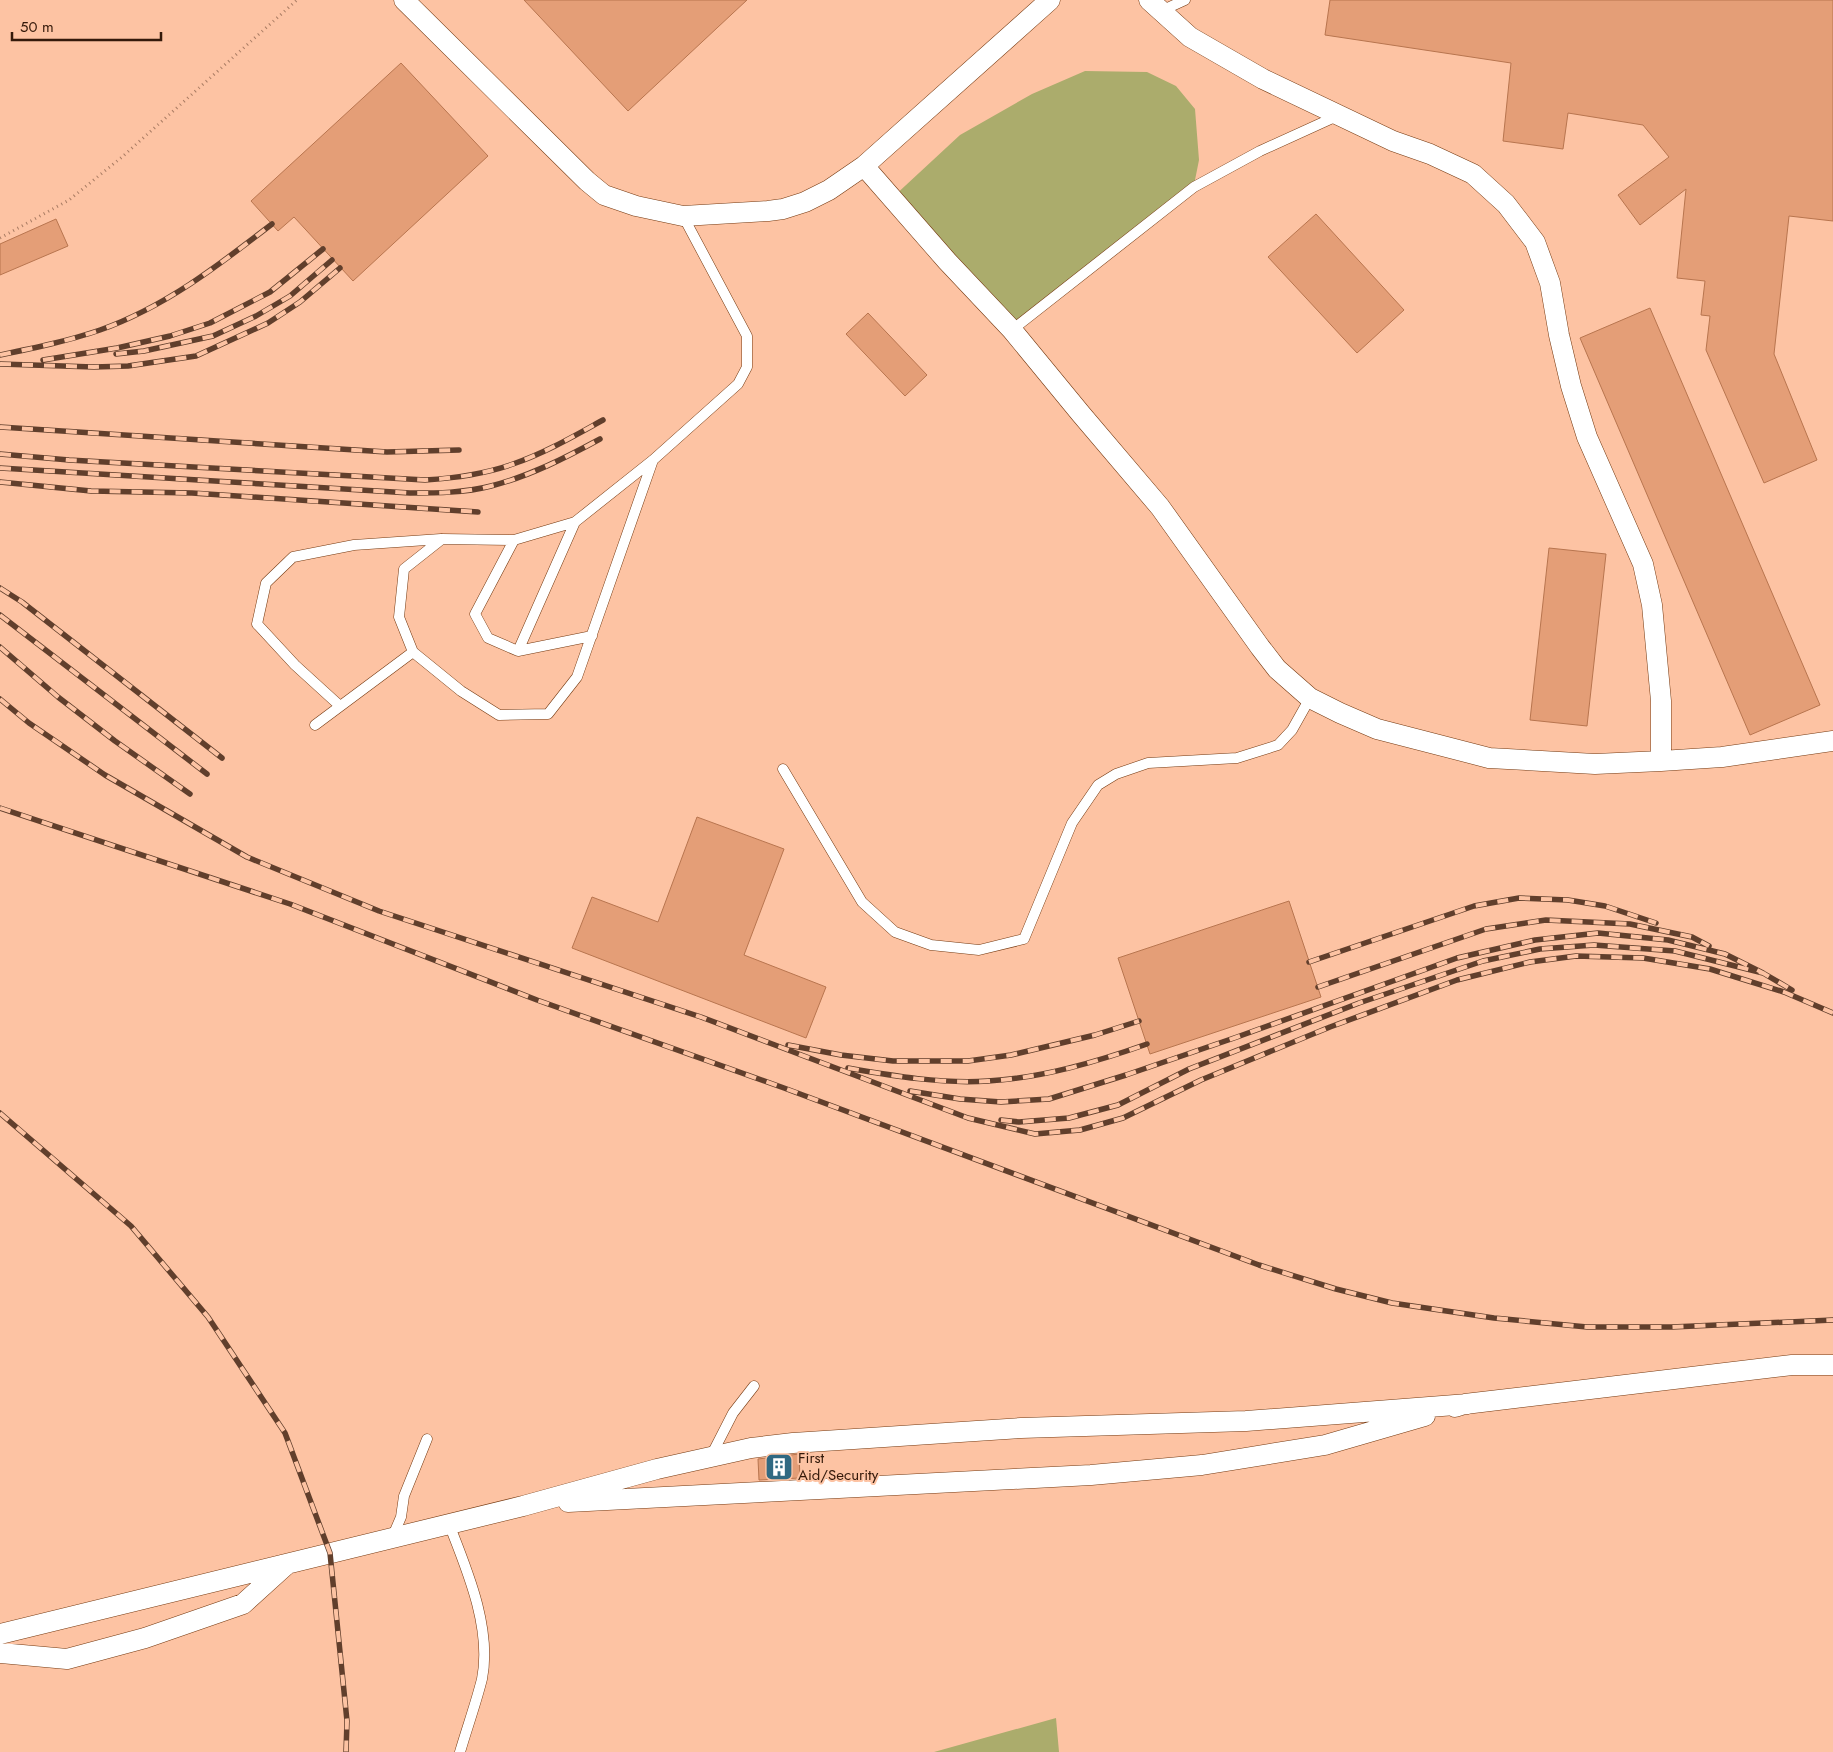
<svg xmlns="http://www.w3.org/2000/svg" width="1833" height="1752" viewBox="0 0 1833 1752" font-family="Jost,sans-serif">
<rect width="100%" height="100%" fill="#fdc3a3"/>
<path fill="#abac6c" d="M 1085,71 L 1147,72 L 1176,86 L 1195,109 L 1199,160 L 1194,185 L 1012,328 L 892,198 L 960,135 L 1032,94 Z
M 1056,1718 L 1059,1752 L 934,1752 Z"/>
<path fill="#e49e77" stroke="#b8754f" d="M 524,0 L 747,0 L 628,111 Z
M 1330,0 L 1833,0 L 1833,221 L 1789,216 L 1774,354 L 1817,460 L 1764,483 L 1706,350 L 1710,316 L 1701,315 L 1705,281 L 1677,278 L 1686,189 L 1640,225 L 1618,195 L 1669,157 L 1643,125 L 1568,113 L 1563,149 L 1503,141 L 1511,63 L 1325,35 Z
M 401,63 L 488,156 L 353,281 L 294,217 L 278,231 L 251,201 Z
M 1316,214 L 1404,310 L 1357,353 L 1268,257 Z
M 56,219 L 68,246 L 0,275 L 0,244 Z
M 1650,308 L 1820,705 L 1750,735 L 1580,338 Z
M 868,313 L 927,375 L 905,396 L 846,334 Z
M 1549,548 L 1606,554 L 1587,726 L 1530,720 Z
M 697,817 L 784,849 L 744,955 L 826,987 L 806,1038 L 572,948 L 592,897 L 658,922 Z
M 1289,901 L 1321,997 L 1150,1054 L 1118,958 Z
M 799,1454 L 800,1478 L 759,1480 L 758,1459 Z"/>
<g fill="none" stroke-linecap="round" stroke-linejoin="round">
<defs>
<path id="service" d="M 1161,11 L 1185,0
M 1012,330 L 1194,187 L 1260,151 L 1337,116
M 653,460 L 577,677 L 548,714 L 499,715 L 461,691 L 413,652 L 399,617 L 404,569 L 442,539 L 514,540 L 575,522 L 653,460 L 738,384 L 747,367 L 747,336 L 683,216
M 514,540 L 475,614 L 488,638 L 518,651 L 592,636
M 518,651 L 575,522
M 340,706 L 295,665 L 257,624 L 266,583 L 293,557 L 354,545 L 441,539
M 315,725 L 413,652
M 783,769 L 862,902 L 895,932 L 931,945 L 979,950 L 1024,939 L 1072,823 L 1098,785 L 1116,774 L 1148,763 L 1237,758 L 1278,745 L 1292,730 L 1310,698
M 711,1456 L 733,1413 L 754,1386
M 449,1524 C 467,1570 492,1628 482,1679 C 476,1703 467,1728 460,1752
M 392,1538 L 401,1517 L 404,1496 L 427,1439"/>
<path id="minor" d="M 404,0 L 587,181 L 604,195 L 636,206 L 683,216 L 768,211 L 783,209 L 805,202 L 829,190 L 864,166 L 1050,0
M 1149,0 L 1190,37 L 1263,79 L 1393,141 L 1430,154 L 1473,174 L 1506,204 L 1535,242 L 1550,283 L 1559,335 L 1571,386 L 1587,437 L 1643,564 L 1652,605 L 1661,701 L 1661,761
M 864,166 L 947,261 L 1012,330 L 1081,414 L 1160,507 L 1260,647 L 1277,669 L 1310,698 L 1340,713 L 1377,729 L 1489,758 L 1595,764 L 1661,761 L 1722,757 L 1833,741
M 1455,1407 L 1465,1404 L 1792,1365 L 1833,1365
M 568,1502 L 1091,1475 L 1202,1465 L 1325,1445 L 1425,1416
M 0,1634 L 523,1506 L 657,1469 L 751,1448 L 793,1443 L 1021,1428 L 1246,1421 L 1468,1404
M 0,1653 L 67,1659 L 145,1638 L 243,1604 L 286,1565"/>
</defs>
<use href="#service" stroke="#753910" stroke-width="11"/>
<use href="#minor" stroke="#753910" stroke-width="21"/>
<path stroke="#a97c63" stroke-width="3" stroke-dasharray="1 4" stroke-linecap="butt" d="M 0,238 L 69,200 L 122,157 L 297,0"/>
<use href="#service" stroke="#fff" stroke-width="10"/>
<use href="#minor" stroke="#fff" stroke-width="20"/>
<defs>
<path id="rail" d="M 116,354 L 144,351 L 213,336 L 256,316 L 290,296 L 332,260
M 0,355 C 34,348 68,341 100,330 C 165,307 219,265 272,224
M 43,360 L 117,348 L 170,336 L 210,323 L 270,292 L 323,249
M 0,364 L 94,367 L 128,366 L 196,356 L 268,323 L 300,302 L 340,268
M 0,427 L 387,452 L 459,450
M 0,454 L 69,460 L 425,480 C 455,478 485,474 513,464 C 545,453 574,436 603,420
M 0,468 L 410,493 C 437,493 464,493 491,486 C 530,476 565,458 600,439
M 0,482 L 91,491 L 192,493 L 478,512
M 0,588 L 22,602 L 222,758
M 0,615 L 207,774
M 0,647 L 58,697 L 115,741 L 190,794
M 0,699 L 29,723 L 105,775 L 247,857 L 379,911 L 701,1017 L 968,1118 L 1035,1134 L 1080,1130 L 1123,1118 L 1201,1080 L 1330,1027 L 1457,980 L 1530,962 L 1576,956 L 1643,958 L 1710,969 L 1784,992 L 1833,1013
M 0,808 L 290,904 L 537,1000 L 784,1088 L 1259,1265 L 1336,1289 L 1392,1303 L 1494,1318 L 1587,1327 L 1672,1327 L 1833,1320
M 1309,962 L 1474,906 L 1519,898 L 1568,900 L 1605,906 L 1656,923
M 1318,987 L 1486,929 L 1546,920 L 1630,924 L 1692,937 L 1709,946
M 788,1045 L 841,1055 L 893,1061 L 968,1061 L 1011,1055 L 1095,1035 L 1139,1021
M 848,1068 C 894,1076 941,1084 988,1081 C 1042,1078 1096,1062 1147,1044
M 910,1091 L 960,1099 L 1001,1102 L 1049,1099 L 1126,1075 L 1237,1037 L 1457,958 L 1535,940 L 1598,933 L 1668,940 L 1725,954 L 1763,973
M 0,1113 L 131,1226 L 208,1317 L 285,1433 L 330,1553 L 347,1721 L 346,1752
M 1001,1120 L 1019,1122 L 1069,1118 L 1118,1105 L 1189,1069 L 1359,1003 L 1483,961 L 1540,949 L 1594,945 L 1675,951 L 1763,973 L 1792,990"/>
</defs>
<use href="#rail" stroke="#613f2c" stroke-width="5.5"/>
<use href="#rail" stroke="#fdc3a3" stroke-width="4" stroke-dasharray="11" stroke-linecap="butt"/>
</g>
<defs>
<symbol id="building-square" viewBox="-11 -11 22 22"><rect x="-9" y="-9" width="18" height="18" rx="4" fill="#306982" stroke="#fdc3a3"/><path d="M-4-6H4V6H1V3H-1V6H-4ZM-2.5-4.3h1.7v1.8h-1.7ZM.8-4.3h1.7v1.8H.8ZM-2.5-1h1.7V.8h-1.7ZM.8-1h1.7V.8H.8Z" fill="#fff"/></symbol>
</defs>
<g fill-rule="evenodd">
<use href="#building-square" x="763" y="1451" width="32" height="32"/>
</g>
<g text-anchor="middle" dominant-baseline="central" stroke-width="4" stroke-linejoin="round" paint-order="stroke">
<g font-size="15" fill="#34190a" stroke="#fdc3a3" text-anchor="start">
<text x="798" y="1458">First<tspan x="798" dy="17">Aid/Security</tspan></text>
</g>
</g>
<path d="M12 32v8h149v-8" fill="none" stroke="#34190a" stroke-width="2.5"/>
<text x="20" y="32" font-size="15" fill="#34190a" stroke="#fdc3a3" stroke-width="4" paint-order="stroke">50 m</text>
</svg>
